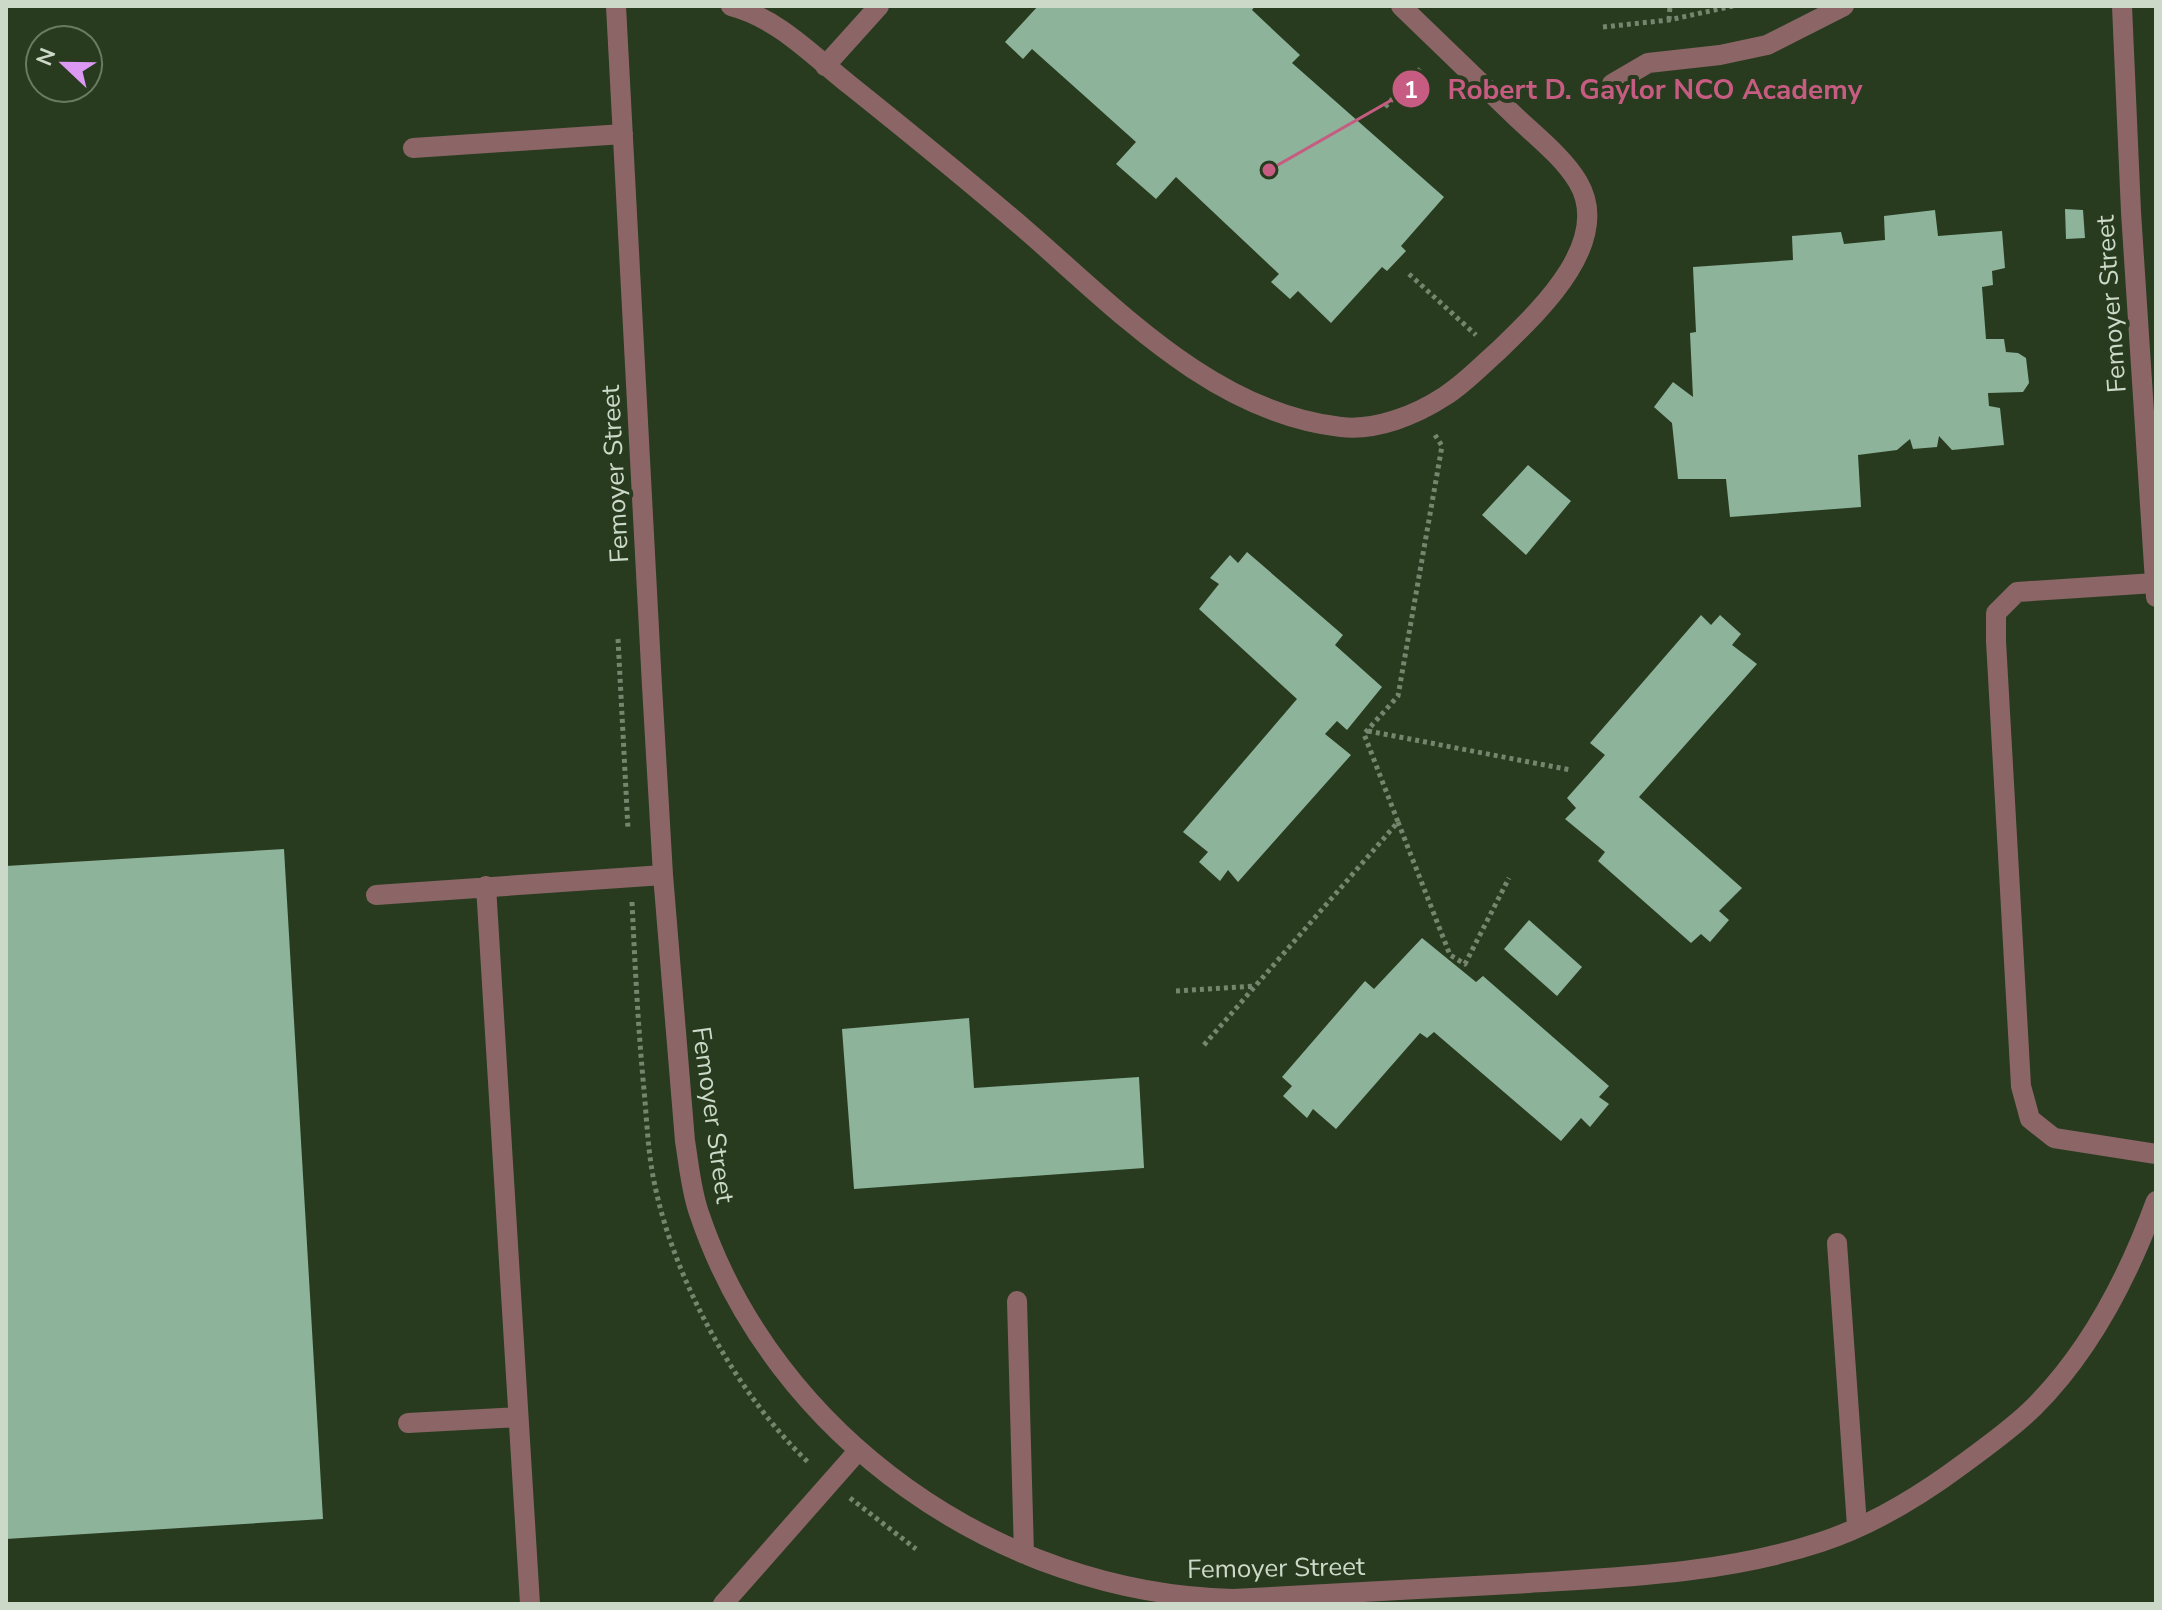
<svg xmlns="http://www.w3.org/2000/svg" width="2162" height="1610" viewBox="0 0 2162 1610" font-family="'Nunito Sans',sans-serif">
<rect width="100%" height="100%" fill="#283b1f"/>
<path fill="#8db39b" d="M 1038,6 L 1255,6 L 1252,10 L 1300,55 L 1292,63 L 1444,197 L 1401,246 L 1406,251 L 1387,271 L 1382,267 L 1331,323 L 1298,291 L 1290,299 L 1271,282 L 1279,274 L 1176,177 L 1156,199 L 1116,164 L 1136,142 L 1032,49 L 1023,59 L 1005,42 Z
M 2065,209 L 2083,210 L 2085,238 L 2066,239 Z
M 1935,210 L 1938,236 L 2002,231 L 2005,268 L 1992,271 L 1993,285 L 1982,287 L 1986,339 L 2004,339 L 2006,352 L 2018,353 L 2026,358 L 2029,383 L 2023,392 L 1988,393 L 1989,406 L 2000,408 L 2004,445 L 1952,450 L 1939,436 L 1937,447 L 1913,449 L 1910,439 L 1897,450 L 1858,455 L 1861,507 L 1730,517 L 1726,479 L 1678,479 L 1672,423 L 1654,407 L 1673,382 L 1693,397 L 1690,333 L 1696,332 L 1693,267 L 1793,260 L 1792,236 L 1841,232 L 1844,244 L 1885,240 L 1884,216 Z
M 1528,465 L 1571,501 L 1526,555 L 1482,515 Z
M 1247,552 L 1343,635 L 1335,645 L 1382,687 L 1347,730 L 1337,721 L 1325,734 L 1351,755 L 1238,882 L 1228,870 L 1220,881 L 1199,862 L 1208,852 L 1183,832 L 1297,699 L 1199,609 L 1219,584 L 1210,578 L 1230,555 L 1238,563 Z
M 1701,615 L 1711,625 L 1720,615 L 1741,634 L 1732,645 L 1757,664 L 1639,797 L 1742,888 L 1719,911 L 1729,920 L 1710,942 L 1701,934 L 1691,943 L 1598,861 L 1605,852 L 1565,819 L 1576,808 L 1567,798 L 1605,755 L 1590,743 Z
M 284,849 L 323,1519 L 6,1539 L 6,866 Z
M 1529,920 L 1582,967 L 1557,996 L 1504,949 Z
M 1422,938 L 1476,982 L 1483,976 L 1609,1086 L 1599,1097 L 1609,1104 L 1590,1127 L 1581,1118 L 1561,1141 L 1434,1032 L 1427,1038 L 1420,1033 L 1336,1129 L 1313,1109 L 1307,1118 L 1283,1096 L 1292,1086 L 1282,1077 L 1365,981 L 1374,989 Z
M 969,1018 L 974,1088 L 1139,1077 L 1144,1168 L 854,1189 L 842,1029 Z"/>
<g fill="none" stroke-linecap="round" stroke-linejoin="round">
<path stroke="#75856e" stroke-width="5" stroke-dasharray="4 4" stroke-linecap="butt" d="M 1669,20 L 1670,6
M 1603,27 L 1669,20 L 1733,6
M 1385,107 L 1422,67
M 1409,274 L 1476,335
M 618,639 L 628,829
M 1368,731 L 1571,770
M 1398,822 L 1450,955 L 1465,964 L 1509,878
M 632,902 C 635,965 638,1027 644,1090 C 647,1122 648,1155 655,1186 C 675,1282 738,1396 809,1463
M 1176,991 L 1255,986
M 1204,1045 L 1398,822 L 1364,734 L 1398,696 L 1442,446 L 1435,435
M 850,1498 L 916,1549"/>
<path stroke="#8c6667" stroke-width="20" d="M 616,6 L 652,686 L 663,875 L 685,1141 C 689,1165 691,1190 699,1213 C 774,1437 1000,1594 1233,1599 C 1332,1594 1430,1588 1529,1583 C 1626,1577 1728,1573 1821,1542 C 1873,1525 1920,1496 1963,1464 C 1987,1446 2013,1428 2034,1407 C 2091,1350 2129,1275 2156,1201
M 731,6 C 778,18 814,57 851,86 C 911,134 970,182 1028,232 C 1119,311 1215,413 1341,427 C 1376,431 1416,415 1445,396 C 1464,384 1481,366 1498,351 C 1537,313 1614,243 1578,182 C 1563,157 1537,137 1516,117 C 1478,80 1439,43 1401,6
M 2122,6 L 2131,212 L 2156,597
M 825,66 L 879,6
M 1612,84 L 1648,63 L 1720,55 L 1767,45 L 1844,6
M 413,148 L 623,134
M 2155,583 L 2017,592 L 1996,613 L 1996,641 L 2021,1086 L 2030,1119 L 2054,1138 L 2156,1154
M 486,886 L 530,1604
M 376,895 L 663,875
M 1837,1243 L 1857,1526
M 1017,1301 L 1024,1554
M 408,1423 L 518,1417
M 723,1604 L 858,1451"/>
</g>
<g text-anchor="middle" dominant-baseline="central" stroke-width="8" stroke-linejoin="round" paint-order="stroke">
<g font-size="26" fill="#ccd9c8" stroke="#283b1f">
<text transform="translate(2111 304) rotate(-94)">Femoyer Street</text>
<text transform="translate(615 474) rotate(-93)">Femoyer Street</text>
<text transform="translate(713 1115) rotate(82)">Femoyer Street</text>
<text transform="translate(1276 1568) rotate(-1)">Femoyer Street</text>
</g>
</g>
<path fill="none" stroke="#c65c81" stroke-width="3" d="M1269 170L1411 89"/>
<g fill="#c65c81" stroke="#283b1f" stroke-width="3">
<circle cx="1269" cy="170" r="8"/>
<circle cx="1411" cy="89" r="20"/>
</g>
<g font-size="24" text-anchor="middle" font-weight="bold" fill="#fff">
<text x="1411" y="98">1</text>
</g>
<g font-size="28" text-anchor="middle" font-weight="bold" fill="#c65c81" stroke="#283b1f" stroke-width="8" stroke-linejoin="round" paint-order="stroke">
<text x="1655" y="99">Robert D. Gaylor NCO Academy</text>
</g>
<rect width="2162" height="1610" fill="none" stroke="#ccd9c8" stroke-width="16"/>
<g transform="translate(64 64) rotate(292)"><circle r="38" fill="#283b1f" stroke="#6a7a63" stroke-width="2"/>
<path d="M0-6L14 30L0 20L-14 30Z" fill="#dc99f4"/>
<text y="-12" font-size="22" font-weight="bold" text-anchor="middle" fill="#ccd9c8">N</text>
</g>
</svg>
